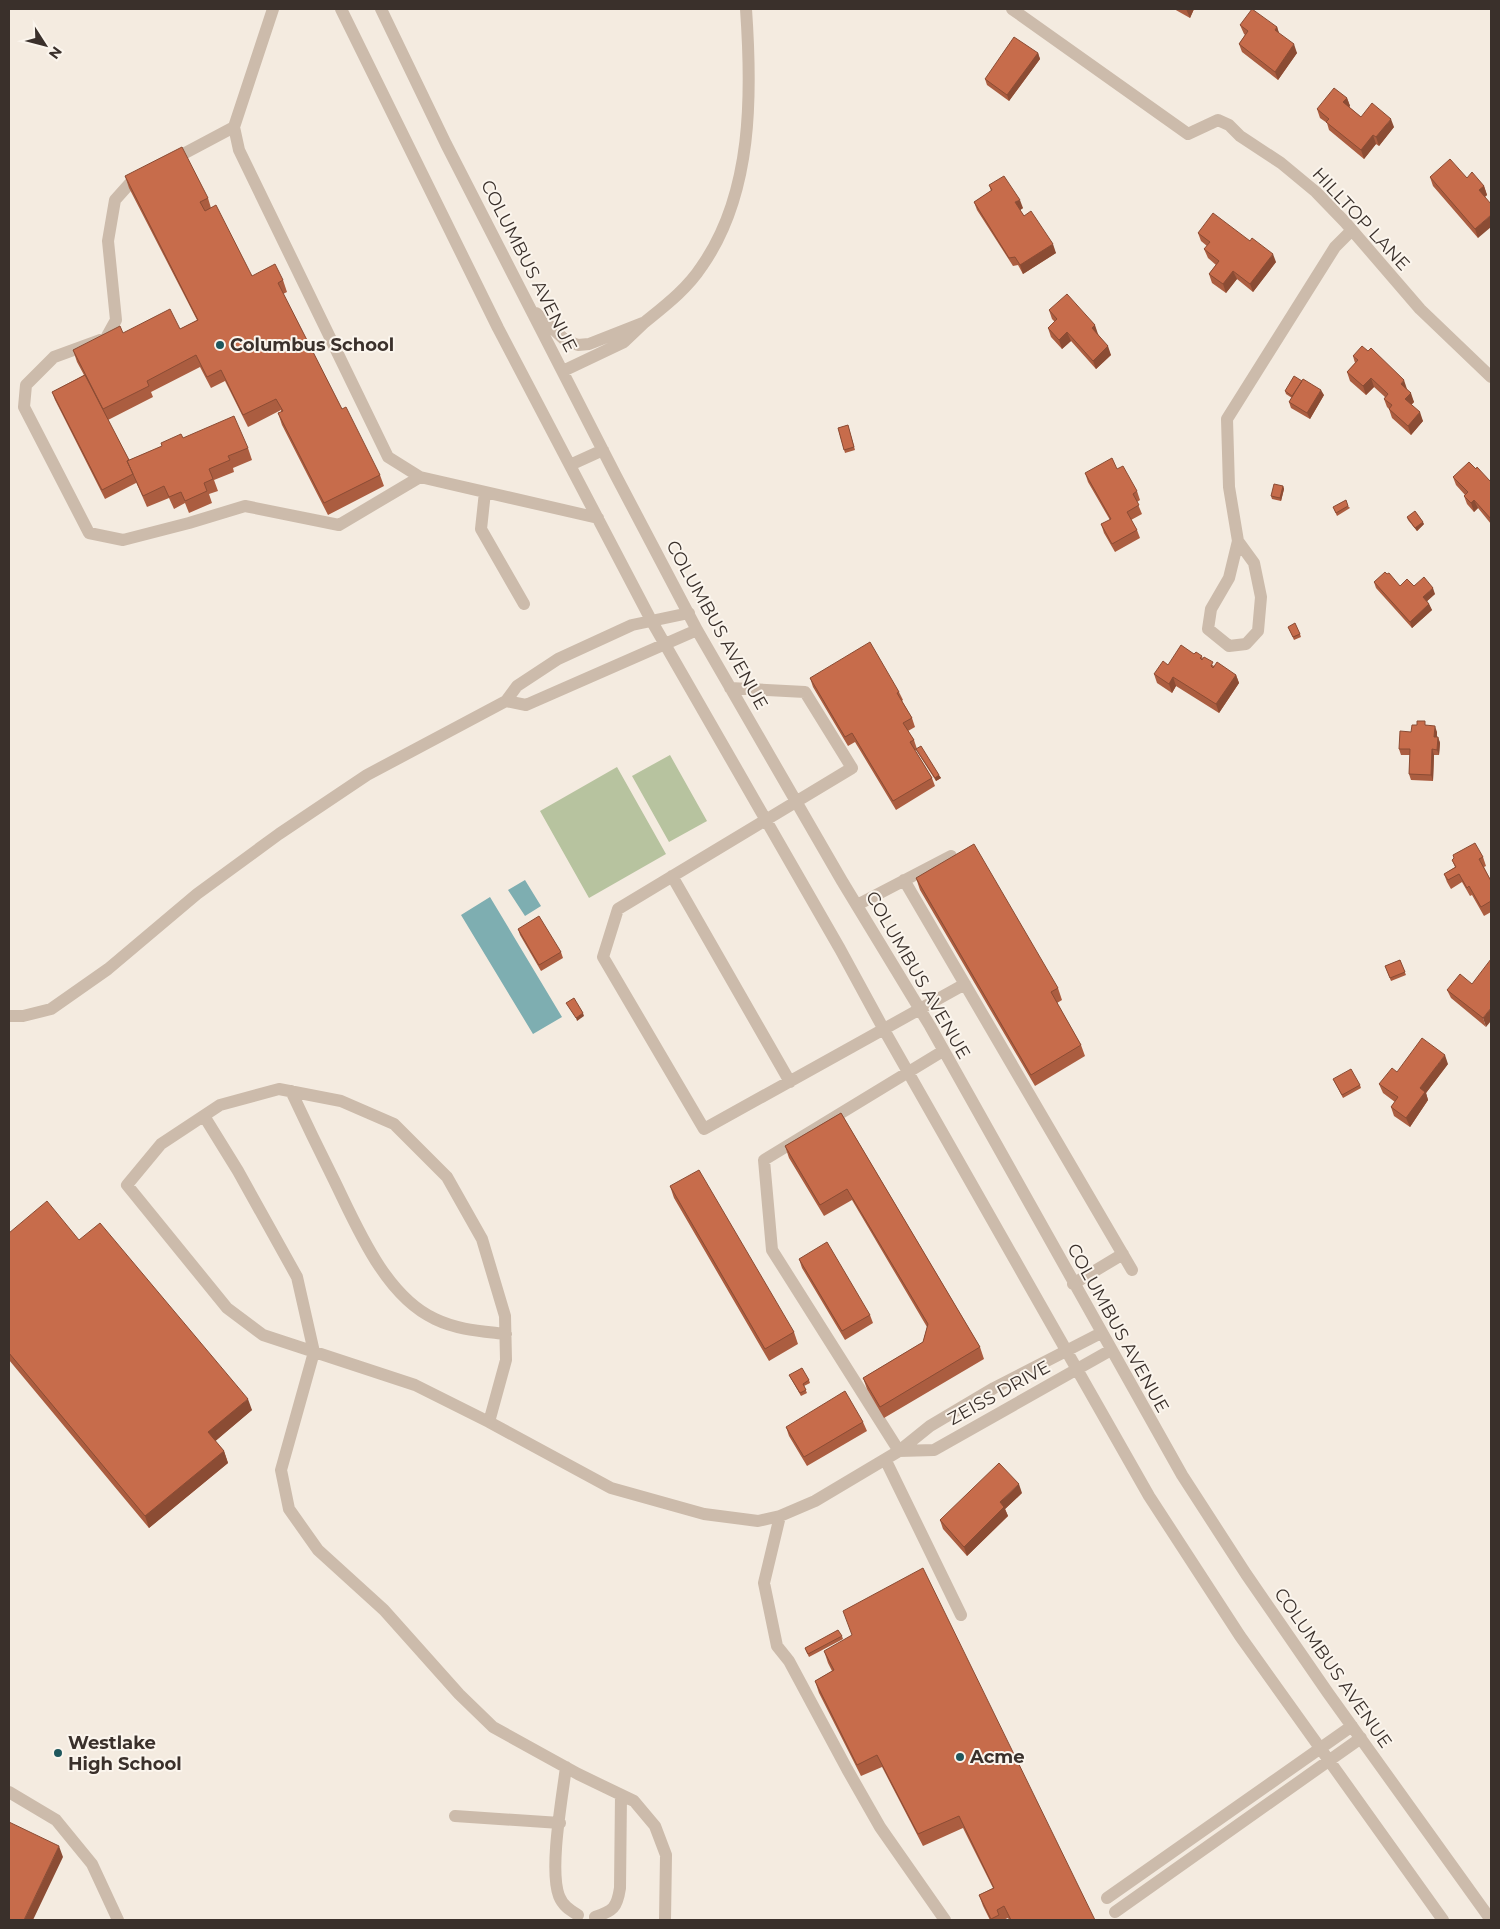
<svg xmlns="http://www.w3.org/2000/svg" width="1500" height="1929" viewBox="0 0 1500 1929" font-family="Montserrat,sans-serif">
<rect width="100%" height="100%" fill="#f4ebe0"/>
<path fill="#b7c39f" d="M 670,755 L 707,821 L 669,842 L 632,776 Z
M 617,767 L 666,854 L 589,898 L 540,811 Z"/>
<path fill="#7eaeb1" d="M 525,880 L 541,906 L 525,916 L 508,890 Z
M 490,897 L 562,1017 L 533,1034 L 461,915 Z"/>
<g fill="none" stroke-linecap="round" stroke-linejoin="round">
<path stroke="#ccbbab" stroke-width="12" d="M 273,9 L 234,127 L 239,150 L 388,457 L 420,477 L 598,518
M 341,9 L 498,328 L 651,620 L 840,949 L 883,1028 L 1149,1496 L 1240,1636 L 1443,1920
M 381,9 L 446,144 L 616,476 L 697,630 L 842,881 L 930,1026 L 1182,1475 L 1246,1574 L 1328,1693 L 1491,1920
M 1012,9 L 1188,134 L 1218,120 L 1229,125 L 1240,136 L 1281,163 L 1316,192 L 1345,222 L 1420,309 L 1491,377
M 170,161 L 234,127
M 142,176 L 132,181 L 115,200 L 108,241 L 116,320 L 106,338 L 54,357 L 26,385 L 24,407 L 89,533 L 123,540 L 189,523 L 245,506 L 339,525 L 420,477
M 536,313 L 565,340 L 578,345 L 589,344 L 645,322 L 624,342 L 563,371
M 645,322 C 666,305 687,289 702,266 C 753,193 752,94 746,9
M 570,465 L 603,450
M 485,492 L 481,529 L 524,604
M 1238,541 L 1254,563 L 1261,597 L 1258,631 L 1246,644 L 1229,646 L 1208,629 L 1211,609 L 1229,578 L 1238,541 L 1229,487 L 1227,419 L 1335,247 L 1352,230
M 730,688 L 805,692 L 852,768 L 618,909 L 603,957 L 704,1129 L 965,984
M 506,701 L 526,705 L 697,630
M 672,876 L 790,1082
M 904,880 L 1132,1270
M 857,905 L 951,856
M 9,1016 L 23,1016 L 51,1009 L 108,969 L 197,894 L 279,834 L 367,775 L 506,701 L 517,686 L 558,659 L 632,625 L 689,613
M 291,1091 C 305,1121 319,1150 334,1180 C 357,1227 385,1296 435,1319 C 458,1330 481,1331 506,1334
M 204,1116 L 238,1171 L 297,1277 L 314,1352 L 281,1470 L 289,1509 L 318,1550 L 384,1610 L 459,1694 L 493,1727 L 578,1774 L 634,1801 L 655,1826 L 666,1855 L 665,1920
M 1073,1284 L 1123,1254
M 1101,1333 L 994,1388 L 930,1426 L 899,1451 L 934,1450 L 1111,1350
M 489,1422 L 506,1360 L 505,1316 L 482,1239 L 447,1177 L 394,1124 L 341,1101 L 279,1089 L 220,1105 L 161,1144 L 127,1185 L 227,1308 L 263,1335 L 415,1385 L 489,1422 L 611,1488 L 704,1514 L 758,1521 L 780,1516 L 815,1501 L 899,1451 L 772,1250 L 764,1160 L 943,1051
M 886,1461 L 961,1615
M 780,1516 L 764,1583 L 777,1646 L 789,1661 L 847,1769 L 880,1827 L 945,1920
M 566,1767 C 562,1799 549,1869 559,1896 C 563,1906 570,1910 578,1915
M 9,1792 L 56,1820 L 92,1864 L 118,1920
M 455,1816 L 560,1823
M 1107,1898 L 1352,1726
M 1115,1912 L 1361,1738
M 595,1917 C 613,1911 617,1908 620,1888 L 621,1795"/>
</g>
<path fill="#ab5d40" d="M 1174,9 L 1194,9 L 1190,18 Z
M 1240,25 L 1277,27 L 1279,33 L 1297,53 L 1278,80 L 1242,52 L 1239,44 L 1245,35 L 1244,34 Z
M 1038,53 L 1040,59 L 1009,101 L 987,85 L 985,79 Z
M 1347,98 L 1350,106 L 1349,107 L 1361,117 L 1394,127 L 1379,146 L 1376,144 L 1364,159 L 1329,130 L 1327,123 L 1320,118 L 1317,109 Z
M 125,176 L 208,198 L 211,208 L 252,276 L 283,280 L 287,292 L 283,294 L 342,409 L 380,475 L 384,486 L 328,515 L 282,425 L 278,413 L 281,412 L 281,410 L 248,427 L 225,381 L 211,388 L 200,367 L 151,392 L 153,397 L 108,420 L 129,460 L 183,438 L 248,448 L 252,460 L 233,468 L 234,472 L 214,480 L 218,491 L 209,494 L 212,503 L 189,513 L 185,503 L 174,509 L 169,498 L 147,507 L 136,482 L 136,483 L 105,499 L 55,400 L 52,392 L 84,375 L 77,362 L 73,350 L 123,333 L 180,329 L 197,320 L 129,188 Z
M 1430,177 L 1467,178 L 1484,186 L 1487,195 L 1485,197 L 1478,238 L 1433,186 Z
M 989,185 L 1023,208 L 1020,210 L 1024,216 L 1056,253 L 1023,274 L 1018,265 L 1013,266 L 977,210 L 974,202 L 991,191 Z
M 1198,233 L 1276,262 L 1253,292 L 1237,279 L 1226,293 L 1212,283 L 1209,274 L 1216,265 L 1208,258 L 1204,249 L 1207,246 L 1201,241 Z
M 1049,310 L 1098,334 L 1111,355 L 1096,369 L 1071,341 L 1062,349 L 1051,337 L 1048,328 L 1055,322 L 1052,319 Z
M 1353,356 L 1407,389 L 1414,402 L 1411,405 L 1423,421 L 1411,435 L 1392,418 L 1389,409 L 1387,407 L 1384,399 L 1385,397 L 1374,387 L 1366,395 L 1350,381 L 1347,372 L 1355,363 Z
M 1285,391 L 1324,395 L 1310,419 L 1291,408 L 1289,402 L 1292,398 L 1286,394 Z
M 848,425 L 855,450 L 845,453 L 838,428 Z
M 1117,469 L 1137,491 L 1140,500 L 1137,502 L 1142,514 L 1131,520 L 1137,530 L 1140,538 L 1115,552 L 1104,533 L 1101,524 L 1110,520 L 1088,482 L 1085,473 Z
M 1476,469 L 1490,481 L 1491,480 L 1491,524 L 1478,508 L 1474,512 L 1467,504 L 1464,496 L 1465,495 L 1456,485 L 1453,477 Z
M 1283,486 L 1284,489 L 1281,501 L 1272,499 L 1271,496 Z
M 1348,506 L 1350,508 L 1337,516 L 1333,507 Z
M 1407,517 L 1424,524 L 1417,531 L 1408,520 Z
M 1374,582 L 1400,586 L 1414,586 L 1435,594 L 1427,601 L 1429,604 L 1432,610 L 1412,628 L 1376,588 Z
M 1288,627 L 1300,634 L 1301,637 L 1294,640 Z
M 1194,654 L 1202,656 L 1203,659 L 1214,666 L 1236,675 L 1239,683 L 1219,713 L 1176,686 L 1172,693 L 1157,683 L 1154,674 L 1168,665 Z
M 810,678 L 899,692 L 903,700 L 902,701 L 912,718 L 915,727 L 908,731 L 914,740 L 917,749 L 941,778 L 936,781 L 916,750 L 915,750 L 932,778 L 935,786 L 896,810 L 855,742 L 848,746 L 813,687 Z
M 1426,725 L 1437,732 L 1437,737 L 1438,737 L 1440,743 L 1439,755 L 1434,755 L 1433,781 L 1411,780 L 1409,774 L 1410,755 L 1401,755 L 1399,749 L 1411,732 Z
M 1483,857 L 1486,866 L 1484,867 L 1491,881 L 1491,912 L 1484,916 L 1472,895 L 1470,896 L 1462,882 L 1451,889 L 1447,882 L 1444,874 L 1455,867 L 1452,860 Z
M 916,878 L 1058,988 L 1062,1000 L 1057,1003 L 1081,1045 L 1085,1056 L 1035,1086 L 920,890 Z
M 518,929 L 561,952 L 563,958 L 541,971 L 520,935 Z
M 1400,960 L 1406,975 L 1391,981 L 1385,966 Z
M 1472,984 L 1486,1027 L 1451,998 L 1447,990 Z
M 1448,1064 L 1426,1093 L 1428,1100 L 1410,1127 L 1394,1116 L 1391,1107 L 1395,1102 L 1383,1093 L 1379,1084 L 1397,1072 Z
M 1333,1079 L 1360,1085 L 1361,1088 L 1343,1098 Z
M 841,1113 L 980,1347 L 984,1359 L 884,1418 L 867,1389 L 863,1378 L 923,1342 L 927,1327 L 852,1200 L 824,1216 L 789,1158 L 785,1146 Z
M 670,1186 L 794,1332 L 798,1344 L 769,1361 L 674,1198 Z
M 9,1233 L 79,1240 L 252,1410 L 215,1441 L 224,1451 L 228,1463 L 149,1528 L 9,1360 Z
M 799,1259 L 870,1315 L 873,1323 L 845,1340 L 802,1268 Z
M 789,1375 L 809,1380 L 810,1383 L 804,1386 L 807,1393 L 801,1396 Z
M 863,1422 L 867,1431 L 807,1466 L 789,1436 L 786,1427 Z
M 1022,1493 L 1005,1509 L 1008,1516 L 967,1556 L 943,1529 L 940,1520 Z
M 842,1636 L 843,1639 L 809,1657 L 806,1651 L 805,1648 Z
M 824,1651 L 1095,1920 L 1009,1920 L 1008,1918 L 1003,1920 L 990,1920 L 983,1906 L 979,1895 L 993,1888 L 963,1828 L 923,1846 L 882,1767 L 861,1776 L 819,1693 L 815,1681 L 832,1671 L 828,1663 Z"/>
<path fill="#8b4c34" d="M 1186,9 L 1194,9 L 1190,18 Z
M 1277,27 L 1280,36 L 1275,30 Z
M 1294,44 L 1297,53 L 1278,80 L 1275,72 Z
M 1038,53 L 1040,59 L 1009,101 L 1007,95 Z
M 1347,98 L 1350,106 L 1346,111 L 1343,102 Z
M 1391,119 L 1394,127 L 1379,146 L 1376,137 Z
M 1373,135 L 1376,144 L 1364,159 L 1361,150 Z
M 1484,186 L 1487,195 L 1482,199 L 1479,190 Z
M 1020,200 L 1023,208 L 1019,211 L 1015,202 Z
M 1491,215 L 1491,227 L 1478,238 L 1475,229 Z
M 1053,244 L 1056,253 L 1023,274 L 1020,265 Z
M 1273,254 L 1276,262 L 1253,292 L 1250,284 Z
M 1233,271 L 1237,279 L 1226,293 L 1223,284 Z
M 1095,325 L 1098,334 L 1095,336 L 1092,328 Z
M 1067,332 L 1071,341 L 1062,349 L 1059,340 Z
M 1108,346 L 1111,355 L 1096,369 L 1093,361 Z
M 1371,378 L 1374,387 L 1366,395 L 1363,386 Z
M 1404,380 L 1407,389 L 1404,392 L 1401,384 Z
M 1321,390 L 1324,395 L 1310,419 L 1307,413 Z
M 1411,393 L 1414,402 L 1408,408 L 1405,399 Z
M 1420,412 L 1423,421 L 1411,435 L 1408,426 Z
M 1283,486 L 1284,489 L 1281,501 L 1280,498 Z
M 1474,500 L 1478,508 L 1474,512 L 1471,503 Z
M 1423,522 L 1424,524 L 1417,531 L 1415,528 Z
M 1433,588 L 1435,594 L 1425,603 L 1423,597 Z
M 1429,604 L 1432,610 L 1412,628 L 1410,622 Z
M 1236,675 L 1239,683 L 1219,713 L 1216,704 Z
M 1173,677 L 1176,686 L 1172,693 L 1169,684 Z
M 1435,726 L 1437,732 L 1437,743 L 1434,737 Z
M 1438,737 L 1440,743 L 1439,755 L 1437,750 Z
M 1432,749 L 1434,755 L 1433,781 L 1431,775 Z
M 939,775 L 941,778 L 936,781 L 935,778 Z
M 1491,1008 L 1491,1021 L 1486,1027 L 1483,1018 Z
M 583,1013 L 584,1016 L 577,1021 L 576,1018 Z
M 1445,1055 L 1448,1064 L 1426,1093 L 1428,1100 L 1410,1127 L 1406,1118 L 1420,1088 Z
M 248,1399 L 252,1410 L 212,1444 L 208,1432 Z
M 224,1451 L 228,1463 L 149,1528 L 145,1516 Z
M 1019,1484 L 1022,1493 L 1005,1509 L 1008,1516 L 967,1556 L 964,1547 L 1000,1502 Z
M 59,1846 L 63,1857 L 33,1920 L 24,1920 Z"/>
<path fill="#c76c4b" stroke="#8b4c34" d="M 1252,9 L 1277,27 L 1275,30 L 1294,44 L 1275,72 L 1239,44 L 1248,31 L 1240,25 Z
M 1014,37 L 1038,53 L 1007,95 L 985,79 Z
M 1334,88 L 1347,98 L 1343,102 L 1361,117 L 1372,103 L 1391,119 L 1376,137 L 1373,135 L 1361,150 L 1326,122 L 1329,119 L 1317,109 Z
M 182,147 L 208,198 L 200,202 L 205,211 L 216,205 L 252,276 L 275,264 L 283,280 L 278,283 L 342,409 L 346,407 L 380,475 L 324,503 L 278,413 L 283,411 L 276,399 L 243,415 L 221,370 L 207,377 L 196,355 L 147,381 L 149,386 L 103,409 L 73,350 L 120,326 L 123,333 L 170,309 L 180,329 L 198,320 L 125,176 Z
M 1450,159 L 1467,178 L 1472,172 L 1484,186 L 1479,190 L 1491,204 L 1491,215 L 1475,229 L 1430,177 Z
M 1004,176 L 1020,200 L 1015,202 L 1024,216 L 1031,211 L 1053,244 L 1020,265 L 1015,257 L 1009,258 L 974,202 L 992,190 L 989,185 Z
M 1213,213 L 1250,241 L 1252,238 L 1273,254 L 1250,284 L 1233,271 L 1223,284 L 1209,274 L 1219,261 L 1204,249 L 1210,242 L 1198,233 Z
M 1067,294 L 1095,325 L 1092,328 L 1108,346 L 1093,361 L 1067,332 L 1059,340 L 1048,328 L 1057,319 L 1049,310 Z
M 1362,346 L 1368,351 L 1371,348 L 1404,380 L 1401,384 L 1411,393 L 1405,399 L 1420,412 L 1408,426 L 1389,409 L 1392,405 L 1384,399 L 1388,394 L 1371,378 L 1363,386 L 1347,372 L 1358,360 L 1353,356 Z
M 85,375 L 129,460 L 127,461 L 133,474 L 102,490 L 52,392 Z
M 1294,376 L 1302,381 L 1292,396 L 1285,391 Z
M 1303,379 L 1321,390 L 1307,413 L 1289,402 Z
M 234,416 L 248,448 L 228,456 L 230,460 L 209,469 L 213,479 L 204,483 L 207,491 L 185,501 L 181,492 L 169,497 L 164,486 L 143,496 L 127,461 L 162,446 L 161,443 L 181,434 L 183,438 Z
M 848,425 L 854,447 L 844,450 L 838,428 Z
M 1112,458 L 1117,469 L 1123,466 L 1137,491 L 1133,494 L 1139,505 L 1127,512 L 1137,530 L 1112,544 L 1101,524 L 1111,519 L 1085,473 Z
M 1469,462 L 1476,469 L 1477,467 L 1490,481 L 1491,480 L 1491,519 L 1474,500 L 1471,503 L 1464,496 L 1468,492 L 1453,477 Z
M 1274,484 L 1283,486 L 1280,498 L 1271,496 Z
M 1346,500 L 1348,506 L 1336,513 L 1333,507 Z
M 1415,511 L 1423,522 L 1415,528 L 1407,517 Z
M 1385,572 L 1387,574 L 1389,573 L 1400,586 L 1407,579 L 1414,586 L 1424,577 L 1433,588 L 1423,597 L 1429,604 L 1410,622 L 1374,582 Z
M 1295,623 L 1300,634 L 1293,637 L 1288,627 Z
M 870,642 L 899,692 L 897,693 L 912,718 L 903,723 L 914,740 L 910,742 L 932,778 L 893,801 L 852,733 L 845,737 L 810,678 Z
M 1181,645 L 1194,654 L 1196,652 L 1202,656 L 1200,658 L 1202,660 L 1204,657 L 1213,662 L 1211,666 L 1213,668 L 1217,662 L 1236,675 L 1216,704 L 1173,677 L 1169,684 L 1154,674 L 1163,661 L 1168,665 Z
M 1417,721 L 1425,721 L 1425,725 L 1435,726 L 1434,737 L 1438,737 L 1437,750 L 1432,749 L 1431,775 L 1409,774 L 1410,749 L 1399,749 L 1400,731 L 1411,732 L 1412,725 L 1417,725 Z
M 921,746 L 939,775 L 935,778 L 916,749 Z
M 1475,843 L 1483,857 L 1479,859 L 1491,881 L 1491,901 L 1481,907 L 1469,886 L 1467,888 L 1459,874 L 1448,880 L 1444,874 L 1456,867 L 1452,860 L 1454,858 L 1453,855 Z
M 974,844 L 1058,988 L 1051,992 L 1081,1045 L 1031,1075 L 916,878 Z
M 539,916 L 561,952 L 539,965 L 518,929 Z
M 1491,959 L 1491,1008 L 1483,1018 L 1447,990 L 1460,974 L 1472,984 Z
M 1400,960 L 1405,972 L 1390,978 L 1385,966 Z
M 574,998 L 583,1013 L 576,1018 L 566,1003 Z
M 1422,1038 L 1445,1055 L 1420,1088 L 1425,1092 L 1406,1118 L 1391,1107 L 1398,1097 L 1379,1084 L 1392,1068 L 1397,1072 Z
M 1351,1069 L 1360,1085 L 1342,1095 L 1333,1079 Z
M 841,1113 L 980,1347 L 880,1407 L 863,1378 L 923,1342 L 928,1324 L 847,1189 L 820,1205 L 785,1146 Z
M 699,1170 L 794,1332 L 765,1349 L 670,1186 Z
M 47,1201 L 79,1240 L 100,1223 L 248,1399 L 208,1432 L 224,1451 L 145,1516 L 9,1353 L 9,1233 Z
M 827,1242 L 870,1315 L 842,1331 L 799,1259 Z
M 802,1368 L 809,1380 L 803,1384 L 806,1390 L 800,1393 L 789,1375 Z
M 845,1391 L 863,1422 L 804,1457 L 786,1427 Z
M 999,1463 L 1019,1484 L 1000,1502 L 1004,1507 L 964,1547 L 940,1520 Z
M 923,1568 L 1095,1920 L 1011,1920 L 1004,1906 L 997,1910 L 999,1915 L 991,1919 L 979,1895 L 994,1888 L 959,1816 L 918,1834 L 877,1755 L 857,1765 L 815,1681 L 834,1670 L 824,1651 L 852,1635 L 843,1611 Z
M 838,1630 L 842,1636 L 808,1654 L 805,1648 Z
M 9,1822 L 59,1846 L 24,1920 L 9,1920 Z"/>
<g fill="#1f575d" stroke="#fbf5ed" stroke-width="2">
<circle cx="220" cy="345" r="5"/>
<circle cx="58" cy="1753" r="5"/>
<circle cx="960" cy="1757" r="5"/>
</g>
<g text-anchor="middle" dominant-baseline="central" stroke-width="4" stroke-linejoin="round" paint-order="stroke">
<g font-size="18" fill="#3a302b" stroke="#fbf5ed">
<text transform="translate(1361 219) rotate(47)">HILLTOP LANE</text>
<text transform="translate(529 266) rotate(63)">COLUMBUS AVENUE</text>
<text transform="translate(717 625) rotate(61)">COLUMBUS AVENUE</text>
<text transform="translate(918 975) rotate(60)">COLUMBUS AVENUE</text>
<text transform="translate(1118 1328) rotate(61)">COLUMBUS AVENUE</text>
<text transform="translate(999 1393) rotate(-29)">ZEISS DRIVE</text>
<text transform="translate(1333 1668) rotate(55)">COLUMBUS AVENUE</text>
</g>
<g font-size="18" font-weight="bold" fill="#3a302b" stroke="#fbf5ed" text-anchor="start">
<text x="230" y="345">Columbus School</text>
<text x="68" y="1743">Westlake<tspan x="68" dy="21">High School</tspan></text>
<text x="970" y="1757">Acme</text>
</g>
</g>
<rect width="1500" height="1929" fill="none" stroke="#3a302b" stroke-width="20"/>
<g transform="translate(45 45) rotate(126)" stroke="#fbf5ed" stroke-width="4" paint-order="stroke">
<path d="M0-4L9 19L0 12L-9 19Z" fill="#3a302b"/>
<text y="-8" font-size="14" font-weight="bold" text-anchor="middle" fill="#3a302b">N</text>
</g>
</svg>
